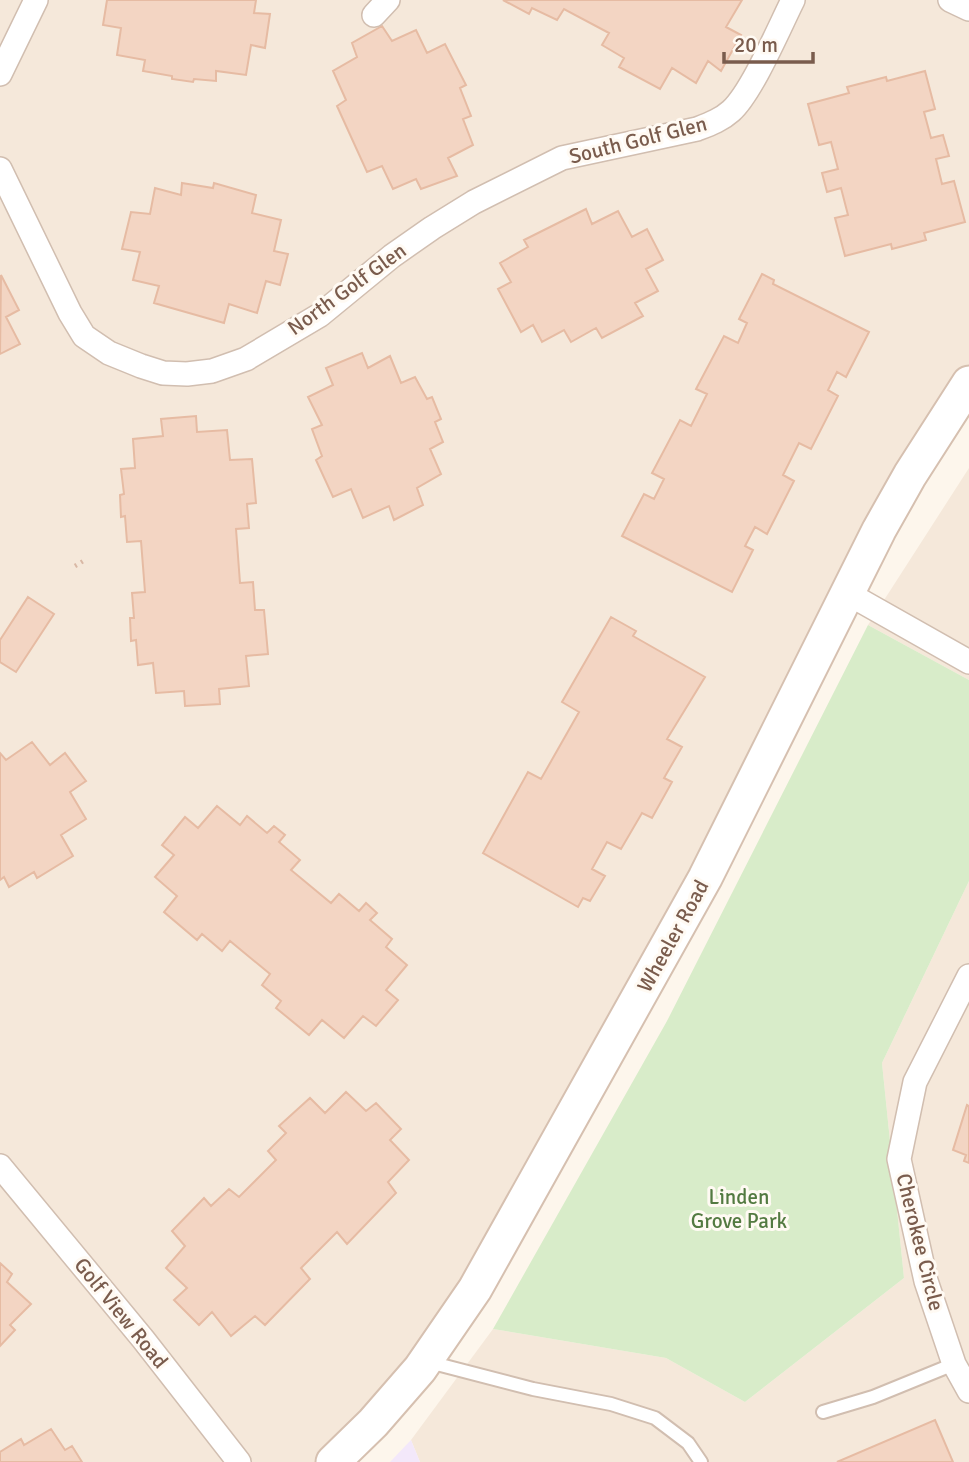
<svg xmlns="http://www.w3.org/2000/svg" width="969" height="1462" viewBox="0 0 969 1462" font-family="Signika,sans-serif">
<rect width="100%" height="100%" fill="#fdf6ec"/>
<path fill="#f5e8da" d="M 0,0 L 950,0 L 969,9 L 969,383 L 516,1218 L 333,1462 L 0,1462 Z
M 969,468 L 969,680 L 868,625 Z
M 969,881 L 969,1462 L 420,1462 L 411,1440 L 493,1329 L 666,1358 L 745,1402 L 904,1278 L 882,1063 Z"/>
<path fill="#f3e8fa" d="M 411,1440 L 420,1462 L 390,1462 Z"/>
<path fill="#d8ecc9" d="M 868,625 L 969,680 L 969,881 L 882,1063 L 904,1278 L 745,1402 L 666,1358 L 493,1329 L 667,1021 Z"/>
<path fill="#f3d5c3" stroke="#e6bba3" stroke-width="2" d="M 107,0 L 256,0 L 254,13 L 270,14 L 265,48 L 251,45 L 246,75 L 216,71 L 216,81 L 194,79 L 193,82 L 172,79 L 172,76 L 143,71 L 145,60 L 117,55 L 121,28 L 103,25 Z
M 503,0 L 742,0 L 726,27 L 741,35 L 721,71 L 708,61 L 696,83 L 672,68 L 660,89 L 619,67 L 624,58 L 602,45 L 609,33 L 564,9 L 557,20 L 532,8 L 529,14 Z
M 382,26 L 392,41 L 416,30 L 427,53 L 445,44 L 466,85 L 460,88 L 471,116 L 463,119 L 473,145 L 448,158 L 457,176 L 421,189 L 416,179 L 393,189 L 382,166 L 367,172 L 337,106 L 346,100 L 333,71 L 357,57 L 352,43 Z
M 925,71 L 935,109 L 924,112 L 931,138 L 943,135 L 949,156 L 936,159 L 942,184 L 954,181 L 965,222 L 924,233 L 926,240 L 892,249 L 891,244 L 845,256 L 835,218 L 848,215 L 841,188 L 827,192 L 822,173 L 838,169 L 831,142 L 819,145 L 808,104 L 849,93 L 847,87 L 886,77 L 887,81 Z
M 182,183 L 213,188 L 214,183 L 256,195 L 252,213 L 281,220 L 274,251 L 288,254 L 280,285 L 266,281 L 257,313 L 229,304 L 224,323 L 154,303 L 159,286 L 133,280 L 140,252 L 122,249 L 131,212 L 150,214 L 155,188 L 181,195 Z
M 586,209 L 592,224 L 618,211 L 632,237 L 647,229 L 663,260 L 646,269 L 658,291 L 635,303 L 643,316 L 602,338 L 596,328 L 571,342 L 564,330 L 542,342 L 533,325 L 521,332 L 498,289 L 511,282 L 500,263 L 528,247 L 524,240 Z
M 762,274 L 774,280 L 773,284 L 869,332 L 846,377 L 837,372 L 828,390 L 838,396 L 811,449 L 799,443 L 783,475 L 794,481 L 767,534 L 755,527 L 745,546 L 753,550 L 732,592 L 622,536 L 644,494 L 654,499 L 664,479 L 652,473 L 680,420 L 691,426 L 707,394 L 696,389 L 724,336 L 738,343 L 747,323 L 739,319 Z
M 1,275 L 19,310 L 6,317 L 20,344 L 0,354 Z
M 362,353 L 368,368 L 390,356 L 401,383 L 415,377 L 427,399 L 432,397 L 441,419 L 435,422 L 443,442 L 430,449 L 441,474 L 417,488 L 423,505 L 394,520 L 389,506 L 363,518 L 351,489 L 333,497 L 316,460 L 322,456 L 312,429 L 322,425 L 308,397 L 333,385 L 326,368 Z
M 196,416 L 197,432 L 227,430 L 230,460 L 252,459 L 256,503 L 247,504 L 249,528 L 236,529 L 240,583 L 253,582 L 255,610 L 264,610 L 268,654 L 246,656 L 249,686 L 219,689 L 220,704 L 185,706 L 184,691 L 156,693 L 153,663 L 138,665 L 136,640 L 131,641 L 130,618 L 134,618 L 132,593 L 145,592 L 141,541 L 127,542 L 125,516 L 121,517 L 120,495 L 124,494 L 121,469 L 135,468 L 133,439 L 163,436 L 161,419 Z
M 28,597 L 54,614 L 16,672 L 0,662 L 0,640 Z
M 611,617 L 636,631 L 633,636 L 705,677 L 667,739 L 682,747 L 664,778 L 672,782 L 652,818 L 642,813 L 621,849 L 607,842 L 592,869 L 605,876 L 590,901 L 583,898 L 578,907 L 483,853 L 528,772 L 541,779 L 579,712 L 562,702 Z
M 32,742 L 50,765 L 65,753 L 86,781 L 70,792 L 86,819 L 61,835 L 73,856 L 37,878 L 34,872 L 9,887 L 4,877 L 0,880 L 0,753 L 6,760 Z
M 217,806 L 240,825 L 247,816 L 267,833 L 274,826 L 285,835 L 279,842 L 300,860 L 291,870 L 331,903 L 339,894 L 359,911 L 366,903 L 377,913 L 370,920 L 392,939 L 386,947 L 407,965 L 386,990 L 398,1000 L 376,1026 L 363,1016 L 344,1038 L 322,1020 L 309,1035 L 276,1008 L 281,1001 L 262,985 L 270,974 L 230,941 L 222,951 L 202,934 L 197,940 L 164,912 L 177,896 L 155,877 L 174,855 L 162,845 L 185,817 L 198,828 Z
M 346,1092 L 366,1111 L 376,1103 L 401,1129 L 390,1140 L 409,1160 L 388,1182 L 396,1193 L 347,1244 L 337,1232 L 301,1268 L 310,1279 L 265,1325 L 255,1316 L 231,1336 L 212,1312 L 199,1325 L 174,1300 L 187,1288 L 166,1268 L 185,1246 L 172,1231 L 204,1198 L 211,1206 L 229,1189 L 239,1197 L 276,1160 L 268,1151 L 286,1133 L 279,1126 L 310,1098 L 325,1113 Z
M 967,1105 L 969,1106 L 969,1163 L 964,1161 L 966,1155 L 953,1150 Z
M 0,1263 L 12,1274 L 7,1282 L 31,1304 L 10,1325 L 15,1330 L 0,1346 Z
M 935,1420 L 953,1462 L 837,1462 Z
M 51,1429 L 65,1450 L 72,1446 L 82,1462 L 0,1462 L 0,1452 L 21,1439 L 24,1445 Z"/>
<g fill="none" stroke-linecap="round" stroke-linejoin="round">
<defs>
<path id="lane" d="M 429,1362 L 533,1389 L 611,1404 L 655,1418 L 688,1443 L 701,1462
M 823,1412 L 873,1397 L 954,1364"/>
<path id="street" d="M 950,0 L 969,9
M 374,15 L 388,0
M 0,74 L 36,0
M 0,169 L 70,313 L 84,336 L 109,353 L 141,366 L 163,373 L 187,374 L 212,371 L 246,359 L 320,315 L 392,256 L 432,228 L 474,202 L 562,158 L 697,129 C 710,124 721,120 731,111 C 752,92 779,28 793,0
M 847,593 L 969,662
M 969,976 L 915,1082 L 899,1159 L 926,1281 L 954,1364 L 969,1391
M 0,1166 L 143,1339 L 239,1462"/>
<path id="secondary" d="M 333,1462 L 373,1423 L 420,1369 L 475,1289 L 705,878 L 879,530 L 910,475 L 969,383"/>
</defs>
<use href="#lane" stroke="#d1beb0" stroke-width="16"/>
<use href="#street" stroke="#d1beb0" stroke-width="26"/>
<use href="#secondary" stroke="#d6c0b0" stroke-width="37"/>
<path stroke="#d9b8a5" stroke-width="4.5" stroke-dasharray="2 5" stroke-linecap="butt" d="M 75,566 L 85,560"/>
<use href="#lane" stroke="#fff" stroke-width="12"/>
<use href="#street" stroke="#fff" stroke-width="23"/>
<use href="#secondary" stroke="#fff" stroke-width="33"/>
</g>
<g text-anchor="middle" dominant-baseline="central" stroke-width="6" stroke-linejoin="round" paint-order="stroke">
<g font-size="21" fill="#7a5c4d" stroke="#fffaf3">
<text transform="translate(638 140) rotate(-14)">South Golf Glen</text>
<text transform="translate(347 289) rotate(-36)">North Golf Glen</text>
<text transform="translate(673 936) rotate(-61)">Wheeler Road</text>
<text transform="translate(920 1242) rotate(76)">Cherokee Circle</text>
<text transform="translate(121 1313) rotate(51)">Golf View Road</text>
</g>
<g font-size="21" fill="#537a41" stroke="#fffaf3">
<text x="739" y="1197">Linden<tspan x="739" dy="24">Grove Park</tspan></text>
</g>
</g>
<path d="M724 52v10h89v-10" fill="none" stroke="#7a5c4d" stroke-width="3.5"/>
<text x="734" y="52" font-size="21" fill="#7a5c4d" stroke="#fffaf3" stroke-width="5" paint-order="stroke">20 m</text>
</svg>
